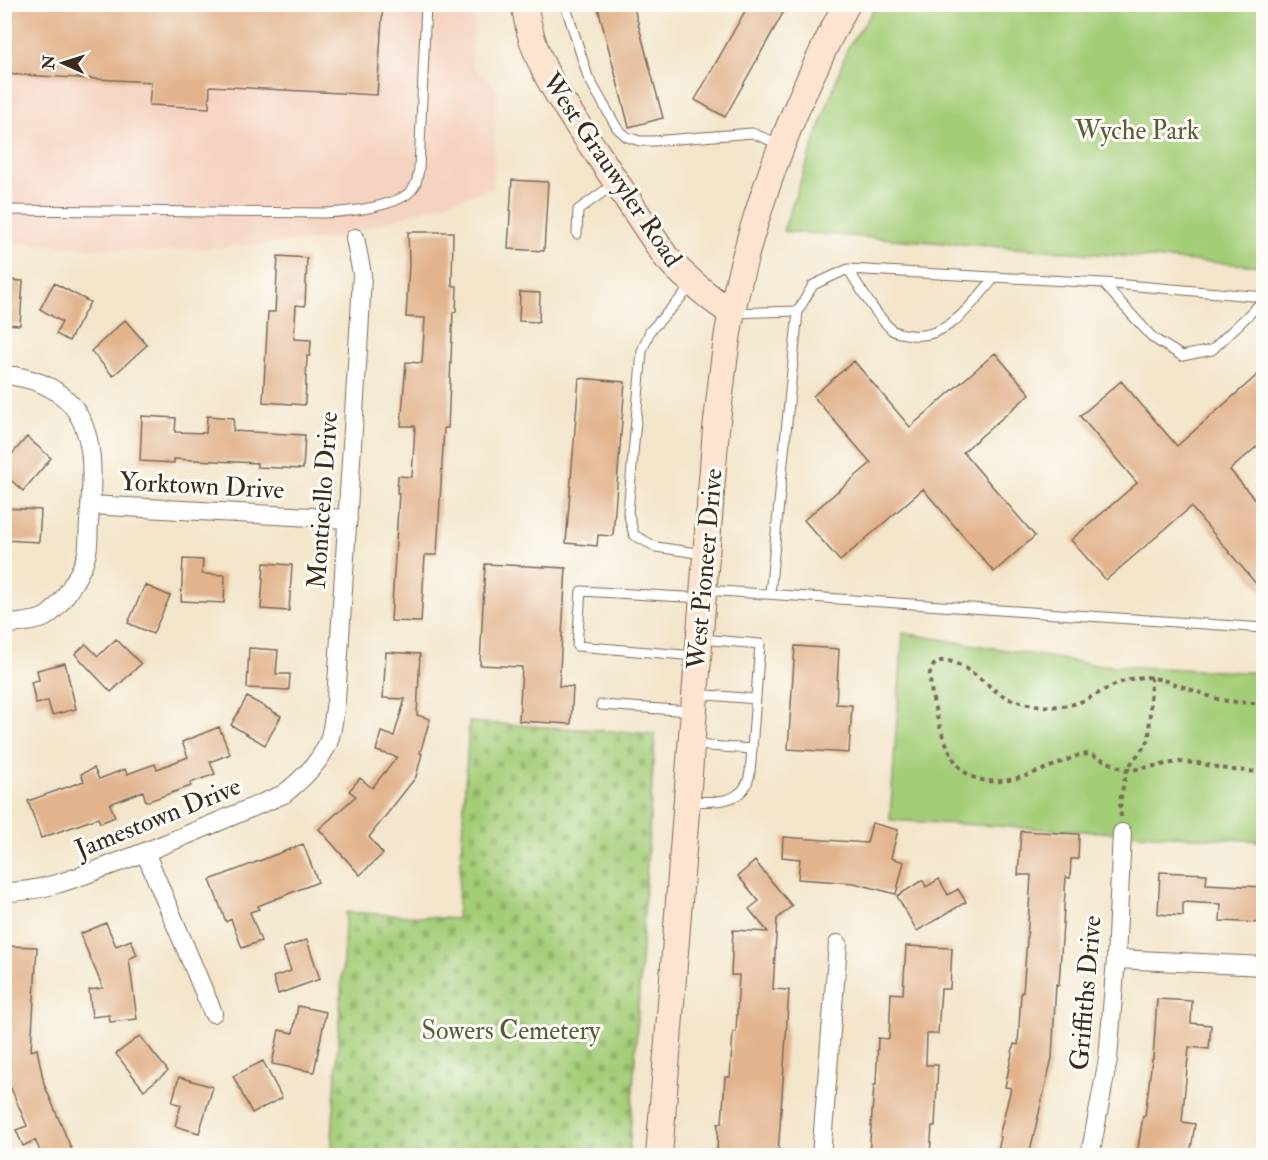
<svg xmlns="http://www.w3.org/2000/svg" width="1268" height="1160" viewBox="0 0 1268 1160" font-family="'IM FELL Double Pica',serif">
<defs>
<pattern id="cemetery-stones" width="16" height="16" patternUnits="userSpaceOnUse" patternTransform="scale(1.5)"><rect width="16" height="16" fill="#a4cd78"/><path d="M2 7V4a2 2 0 0 1 4 0v3zM10 15v-3a2 2 0 0 1 4 0v3z" fill="#8eb067"/></pattern>
</defs>
<rect width="100%" height="100%" fill="#fdfcf7"/>
<filter id="ink" filterUnits="userSpaceOnUse"><feTurbulence type="fractalNoise" baseFrequency=".0167" numOctaves="2"/><feDisplacementMap in="SourceGraphic" scale="12" xChannelSelector="R" yChannelSelector="G"/><feConvolveMatrix kernelMatrix="1 2 1 2 8 2 1 2 1" color-interpolation-filters="sRGB"/></filter>
<filter id="wash" filterUnits="userSpaceOnUse"><feTurbulence type="fractalNoise" baseFrequency=".008" numOctaves="4" result="noise"/><feDisplacementMap in="SourceGraphic" scale="24" xChannelSelector="R" yChannelSelector="G"/><feGaussianBlur stdDeviation="1.35" result="paint"/><feColorMatrix in="noise" values="0 0 0 0 0 0 0 0 0 0 0 0 0 0 0 0 0 1.4 0 .05"/><feComposite in="paint" operator="in"/></filter>
<g filter="url(#wash)">
<rect width="100%" height="100%" fill="#f3e5ca"/>
<path fill="#f5d3c1" d="M 4,5 L 476,5 L 471,65 L 497,88 L 493,188 L 332,239 L 154,252 L 5,242 Z"/>
<path fill="url(#cemetery-stones)" stroke="#707c4b" stroke-width="1.5" d="M 469,722 L 655,734 L 629,1155 L 331,1155 L 346,912 L 457,919 Z"/>
<path fill="#a4cd78" stroke="#707c4b" stroke-width="1.5" d="M 877,5 L 1263,5 L 1263,266 L 783,231 L 848,47 Z
M 903,633 L 1096,665 L 1263,673 L 1263,841 L 890,820 Z"/>
<g id="blocks">
<path fill="#e2b48d" d="M 4,4 L 383,4 L 377,95 L 210,86 L 209,108 L 149,105 L 151,82 L 4,74 Z
M 597,4 L 633,4 L 663,118 L 629,127 Z
M 749,4 L 788,4 L 725,117 L 695,100 Z
M 512,180 L 548,182 L 544,251 L 508,249 Z
M 408,232 L 453,232 L 452,286 L 457,286 L 456,312 L 453,312 L 448,428 L 444,428 L 437,555 L 425,555 L 421,622 L 391,621 L 399,493 L 397,493 L 398,476 L 412,477 L 415,426 L 401,426 L 406,362 L 422,363 L 425,318 L 406,317 L 409,264 Z
M 278,256 L 307,258 L 305,306 L 296,305 L 294,339 L 311,340 L 310,356 L 307,356 L 305,405 L 263,402 L 268,312 L 275,312 Z
M 4,280 L 23,281 L 20,325 L 5,324 Z
M 54,283 L 90,302 L 69,341 L 56,334 L 62,322 L 40,309 Z
M 520,292 L 540,293 L 539,322 L 519,321 Z
M 125,320 L 147,345 L 113,376 L 91,351 Z
M 995,353 L 1030,394 L 963,452 L 1035,536 L 994,572 L 923,489 L 840,561 L 804,520 L 871,463 L 813,396 L 854,361 L 910,427 Z
M 1263,370 L 1263,441 L 1230,470 L 1263,509 L 1263,592 L 1191,507 L 1106,580 L 1071,540 L 1137,483 L 1080,416 L 1121,381 L 1177,446 Z
M 579,378 L 625,382 L 613,536 L 598,535 L 597,546 L 566,543 Z
M 142,416 L 176,418 L 175,432 L 206,433 L 207,416 L 234,418 L 233,431 L 305,435 L 303,469 L 257,467 L 257,463 L 174,459 L 174,463 L 140,461 Z
M 27,437 L 51,458 L 23,491 L 4,474 L 4,463 Z
M 4,508 L 41,510 L 39,542 L 4,540 Z
M 183,559 L 203,560 L 202,574 L 225,575 L 224,603 L 181,601 Z
M 264,563 L 292,565 L 289,611 L 261,609 Z
M 485,564 L 566,568 L 559,686 L 573,687 L 571,724 L 519,721 L 522,667 L 480,665 Z
M 145,585 L 170,596 L 153,634 L 128,623 Z
M 116,639 L 141,664 L 111,692 L 75,654 L 86,644 L 98,656 Z
M 795,646 L 839,649 L 836,704 L 852,705 L 849,753 L 788,749 Z
M 249,648 L 278,650 L 276,674 L 290,674 L 289,690 L 247,688 Z
M 386,652 L 420,654 L 417,715 L 430,719 L 420,753 L 422,754 L 416,777 L 369,837 L 383,854 L 360,875 L 319,829 L 356,796 L 349,791 L 360,778 L 372,788 L 397,757 L 376,751 L 381,732 L 394,736 L 405,699 L 383,698 Z
M 65,663 L 76,709 L 52,715 L 48,701 L 36,704 L 31,682 L 39,680 L 37,670 Z
M 247,697 L 281,716 L 265,745 L 231,725 Z
M 219,727 L 230,754 L 210,762 L 215,774 L 190,783 L 191,786 L 146,802 L 143,791 L 110,804 L 115,817 L 100,823 L 98,818 L 41,838 L 28,801 L 84,781 L 81,774 L 94,768 L 99,779 L 125,769 L 127,774 L 155,764 L 157,769 L 188,757 L 182,742 Z
M 872,823 L 898,830 L 891,858 L 904,862 L 896,894 L 854,883 L 798,879 L 800,859 L 782,857 L 783,837 L 867,843 Z
M 1021,831 L 1079,834 L 1078,859 L 1071,859 L 1070,878 L 1066,877 L 1059,985 L 1056,984 L 1052,1058 L 1029,1155 L 997,1155 L 1001,1137 L 999,1136 L 1011,1088 L 1005,1087 L 1014,1044 L 1018,1045 L 1021,992 L 1023,992 L 1027,940 L 1031,875 L 1018,875 Z
M 303,844 L 318,882 L 258,906 L 259,909 L 250,912 L 261,941 L 242,948 L 231,919 L 226,922 L 210,880 Z
M 755,861 L 792,906 L 777,919 L 773,989 L 789,990 L 778,1155 L 717,1155 L 718,1123 L 722,1123 L 725,1077 L 730,1077 L 733,1032 L 736,1032 L 739,975 L 731,975 L 733,930 L 768,932 L 749,909 L 759,901 L 738,876 Z
M 1160,872 L 1207,874 L 1206,884 L 1263,887 L 1263,923 L 1220,921 L 1221,904 L 1183,902 L 1183,916 L 1158,914 Z
M 939,879 L 948,895 L 958,889 L 966,902 L 917,931 L 897,896 L 923,880 L 926,887 Z
M 106,923 L 116,946 L 131,940 L 137,955 L 129,959 L 137,1019 L 110,1022 L 109,1015 L 92,1017 L 89,990 L 103,988 L 80,934 Z
M 307,940 L 320,979 L 278,994 L 273,977 L 291,971 L 283,948 Z
M 4,946 L 37,947 L 31,1051 L 37,1049 L 44,1084 L 74,1155 L 42,1155 L 35,1140 L 23,1146 L 16,1130 L 27,1126 L 11,1088 L 4,1089 Z
M 906,946 L 952,948 L 950,989 L 941,989 L 938,1034 L 927,1034 L 926,1065 L 938,1065 L 935,1126 L 932,1126 L 930,1154 L 869,1155 L 874,1085 L 876,1085 L 878,1038 L 889,1039 L 891,993 L 903,994 Z
M 1157,999 L 1192,1001 L 1191,1023 L 1211,1025 L 1209,1049 L 1189,1047 L 1182,1122 L 1195,1124 L 1190,1155 L 1137,1155 L 1143,1116 L 1145,1116 L 1152,1059 L 1153,1059 Z
M 298,1006 L 326,1012 L 314,1072 L 272,1064 L 279,1030 L 293,1033 Z
M 140,1036 L 168,1071 L 144,1090 L 116,1054 Z
M 263,1061 L 282,1098 L 252,1113 L 233,1076 Z
M 179,1077 L 213,1087 L 199,1133 L 175,1126 L 181,1105 L 172,1102 Z"/>
</g>
</g>
<g filter="url(#ink)">
<use href="#blocks" fill-opacity="0" stroke="#7b6b5a" stroke-width="1.5"/>
<g fill="none" stroke-linecap="round" stroke-linejoin="round">
<defs>
<path id="service" d="M 565,4 L 588,77 L 617,128 L 627,137 L 640,141 L 653,141 L 752,133 L 779,144
M 4,210 L 325,213 C 346,212 402,207 414,187 C 417,183 418,174 419,169 L 426,4
M 577,234 L 578,210 L 614,184
M 848,269 C 861,289 874,313 892,330 C 896,333 901,333 905,334 C 945,344 973,303 995,277
M 1103,283 L 1153,338 L 1182,356 L 1212,350 L 1264,300
M 693,285 L 650,331 L 642,351 L 628,512 L 634,535 L 656,547 L 704,554
M 734,313 L 798,311
M 706,590 L 1264,628
M 770,594 L 798,311 L 813,285 L 848,269 L 1103,283 L 1264,297
M 696,656 L 577,646 L 581,591 L 701,598
M 696,694 L 756,699
M 601,705 L 691,711
M 694,745 L 752,749 L 760,644 L 701,639
M 689,801 C 710,802 743,805 749,777 C 751,768 751,758 752,749"/>
<path id="minor" d="M 4,375 C 29,377 53,385 70,403 C 98,435 92,483 89,522 C 88,532 89,543 87,553 C 83,570 60,609 45,617 C 37,622 15,623 4,625
M 90,505 L 348,519
M 145,852 L 213,1013
M 4,892 C 45,892 81,876 119,862 C 175,841 229,817 284,794 C 301,780 319,764 328,743 C 333,731 334,714 336,701 L 360,317 L 362,274 L 355,238
M 1116,959 L 1264,966
M 821,1156 L 838,944
M 1090,1156 L 1108,1059 L 1116,959 L 1122,833"/>
<path id="secondary" d="M 525,4 C 530,61 566,108 597,153 C 620,188 643,223 666,257 C 686,279 707,296 731,313
M 659,1156 L 716,429 C 721,390 724,349 732,311 C 749,230 776,153 810,78 C 822,53 833,28 847,4"/>
</defs>
<use href="#service" stroke="#7b6b5a" stroke-width="11"/>
<use href="#minor" stroke="#7b6b5a" stroke-width="20"/>
<use href="#secondary" stroke="#7b6b5a" stroke-width="28"/>
<path stroke="#7b6b5a" stroke-width="4" stroke-dasharray="4.5 4.5" stroke-linecap="butt" d="M 1264,704 C 1249,702 1232,703 1218,699 C 1200,694 1160,676 1144,677 C 1120,678 1101,694 1080,702 C 1062,709 1035,707 1017,701 C 1011,700 1005,697 1000,694 C 986,685 940,639 930,673 C 929,689 939,730 947,745 C 950,751 953,760 958,765 C 986,801 1045,768 1079,755 L 1090,754 L 1119,767 L 1131,770 L 1179,762 L 1198,763 L 1231,770 L 1264,772
M 1121,817 L 1120,801 L 1127,769 L 1149,740 L 1151,678"/>
<use href="#service" stroke="#fff" stroke-width="9"/>
<use href="#minor" stroke="#fff" stroke-width="18"/>
<use href="#secondary" stroke="#fde4d1" stroke-width="26"/>
</g>
</g>
<g text-anchor="middle" dominant-baseline="central" stroke-width="6" stroke-linejoin="round" paint-order="stroke">
<g font-size="26" fill="#5a5b39" stroke="#fdfcf7">
<text x="1137" y="131">Wyche Park</text>
<text x="511" y="1031">Sowers Cemetery</text>
</g>
<g font-size="26" fill="#3b2a1e" stroke="#fdfcf7">
<text transform="translate(612 170) rotate(56)">West Grauwyler Road</text>
<text transform="translate(202 486) rotate(3)">Yorktown Drive</text>
<text transform="translate(323 500) rotate(-86)">Monticello Drive</text>
<text transform="translate(705 569) rotate(-85)">West Pioneer Drive</text>
<text transform="translate(158 818) rotate(-22)">Jamestown Drive</text>
<text transform="translate(1086 993) rotate(-85)">Griffiths Drive</text>
</g>
</g>
<rect width="1268" height="1160" fill="none" stroke="#fdfcf7" stroke-width="24"/>
<g transform="translate(63 63) rotate(273)" stroke="#fdfcf7" stroke-width="4.5" paint-order="stroke">
<path d="M0-4.5L10 22L0 15L-10 22Z" fill="#3b2a1e"/>
<text y="-9" font-size="16" font-weight="bold" text-anchor="middle" fill="#3b2a1e">N</text>
</g>
</svg>
